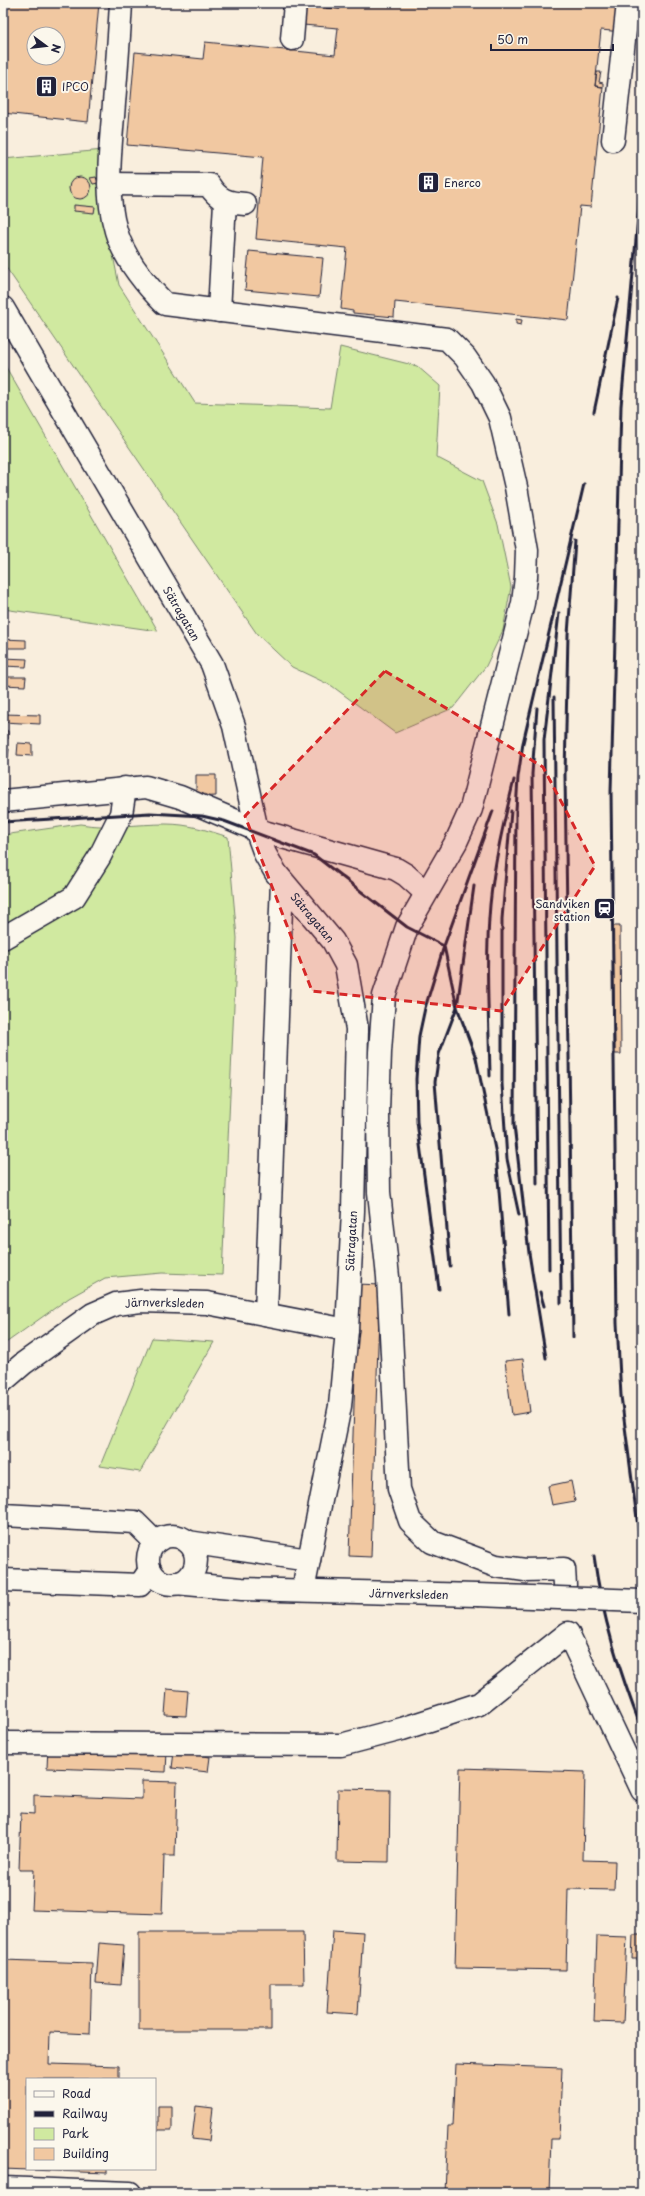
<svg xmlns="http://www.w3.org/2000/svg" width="645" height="2196" viewBox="0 0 645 2196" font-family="'Playpen Sans',sans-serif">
<rect width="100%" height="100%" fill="#f9eedd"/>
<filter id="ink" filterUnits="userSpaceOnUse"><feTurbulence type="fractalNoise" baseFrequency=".025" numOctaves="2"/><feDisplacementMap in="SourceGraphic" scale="8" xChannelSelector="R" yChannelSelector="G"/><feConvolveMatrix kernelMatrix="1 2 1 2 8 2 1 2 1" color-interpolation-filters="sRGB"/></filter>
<g filter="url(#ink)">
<path fill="#d0e9a0" stroke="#79866e" d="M 104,150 L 111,245 L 119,285 L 195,403 L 330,408 L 340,347 L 417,366 L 440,386 L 436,457 L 482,481 L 498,524 L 511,587 L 503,630 L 486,666 L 453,708 L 395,733 L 332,686 L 292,667 L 257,634 L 3,263 L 3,159 Z
M 3,362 L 158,631 L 3,609 Z
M 80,824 C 109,829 137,824 166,824 C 188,824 207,830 228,837 L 237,938 L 222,1275 L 162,1273 L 105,1278 L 69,1298 L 3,1345 L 3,835 Z
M 152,1338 L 214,1342 L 140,1472 L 100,1466 Z"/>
<path fill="#f1c8a1" stroke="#22223b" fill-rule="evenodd" d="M 3,3 L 99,3 L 88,122 L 3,113 ZM 34,34 L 58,34 L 58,58 L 34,58 Z
M 327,3 L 340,3 L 340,9 L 326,8 Z
M 340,3 L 625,3 L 622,32 L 601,30 L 595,86 L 603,87 L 591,207 L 580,206 L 568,320 L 395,302 L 394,317 L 353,313 L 353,311 L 341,309 L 347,248 L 256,239 L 263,157 L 127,145 L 135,52 L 203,59 L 205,42 L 335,55 L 338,28 L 303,25 L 305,6 L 340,9 Z
M 597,72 L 601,72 L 599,82 L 603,83 L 603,87 L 595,86 Z
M69 188a11 11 0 1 1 22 0a11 11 0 1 1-22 0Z
M 96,177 L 98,183 L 93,184 L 90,178 Z
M 74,205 L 95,207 L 94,213 L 74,211 Z
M 249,251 L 323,258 L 319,297 L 245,290 Z
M 516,319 L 522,320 L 521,325 L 516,324 Z
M 3,639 L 26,640 L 26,648 L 3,648 Z
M 3,658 L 27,659 L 26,667 L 3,666 Z
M 3,677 L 26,677 L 25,686 L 3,685 Z
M 3,714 L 40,715 L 40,724 L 3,722 Z
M 3,730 L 8,731 L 8,739 L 3,739 Z
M 18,743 L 32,744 L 32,756 L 17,755 Z
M 3,749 L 9,749 L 8,757 L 3,757 Z
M 196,775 L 216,775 L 216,796 L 196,797 Z
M 613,926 L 620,926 L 621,1054 L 615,1054 Z
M 640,928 L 642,928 L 642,1019 Z
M 358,1284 L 380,1285 L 371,1557 L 349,1556 Z
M 523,1359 L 530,1412 L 512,1415 L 505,1361 Z
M 571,1481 L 575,1501 L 552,1505 L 548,1486 Z
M 167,1689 L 188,1691 L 186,1716 L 165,1715 Z
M 48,1747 L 167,1751 L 166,1772 L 47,1768 Z
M 174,1752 L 210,1757 L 208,1772 L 172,1768 Z
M 460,1768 L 585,1772 L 583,1860 L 615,1861 L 614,1890 L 568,1889 L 566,1970 L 455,1968 Z
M 142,1781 L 177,1782 L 175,1856 L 164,1856 L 162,1914 L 32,1910 L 34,1870 L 19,1870 L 21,1813 L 34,1814 L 34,1795 L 142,1799 Z
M 338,1789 L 390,1790 L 389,1862 L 337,1861 Z
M 333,1930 L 363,1932 L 358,2014 L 327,2012 Z
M 139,1932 L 303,1932 L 304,1984 L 271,1984 L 271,2030 L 139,2030 Z
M 633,1935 L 642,1935 L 642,1959 L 632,1959 Z
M 597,1936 L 627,1937 L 623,2023 L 594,2022 Z
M 99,1943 L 124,1945 L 121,1985 L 96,1983 Z
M 3,1960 L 92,1963 L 90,2034 L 50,2032 L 49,2064 L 119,2066 L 119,2079 L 27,2079 L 27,2169 L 107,2169 L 107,2173 L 3,2169 Z
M 456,2064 L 562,2068 L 559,2139 L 551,2139 L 549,2193 L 445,2193 L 448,2126 L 453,2126 Z
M 158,2106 L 172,2106 L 172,2130 L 158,2130 Z
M 196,2106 L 213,2108 L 209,2141 L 192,2139 Z"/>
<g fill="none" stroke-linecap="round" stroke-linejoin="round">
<path stroke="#cec5bd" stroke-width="22" stroke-dasharray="22 11" stroke-linecap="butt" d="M 565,1585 L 567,1616"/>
<defs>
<g id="minor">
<path d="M 121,3 C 119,41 116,78 113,116 C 110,154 105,194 116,231 C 124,258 145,284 165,304 L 447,339 L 465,357 L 483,383 L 500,418 L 516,487 L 527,550 L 526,577 L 523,603 L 471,809 L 456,842 L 407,927 L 384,996 L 380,1052 L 378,1112 L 379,1192 L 388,1277 L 399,1489 L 410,1521 L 432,1542 L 496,1566 L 525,1570 L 564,1569 L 565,1585"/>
<path d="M 292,39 L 295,3"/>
<path d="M 613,140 L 628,3"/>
<path d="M 109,184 L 209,185 C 218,200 228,203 245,204"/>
<path id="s1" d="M 3,308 L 212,664 L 234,726 L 258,835 L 265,854 L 276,873 L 333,941 L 346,965 L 357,1029 L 353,1211 L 347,1330 L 340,1406 L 303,1590"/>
<path d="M 219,311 L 225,202"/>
<path d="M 3,801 L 146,787 L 180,797 L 257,830 L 396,869 L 406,875 L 426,893"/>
<path d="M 3,938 L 74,897 L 100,856 L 121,814 L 125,788"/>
<path d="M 266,1314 L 282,881"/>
<path id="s2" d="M 3,1381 L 24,1363 L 93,1314 L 116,1304 L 141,1301 L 207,1303 L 347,1330"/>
<path d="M 3,1515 L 135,1522 L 155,1542"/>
<circle cx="172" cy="1560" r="24"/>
<path d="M 188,1542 L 309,1560"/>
<path d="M 3,1580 L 140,1585 L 150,1570"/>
<path id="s3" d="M 175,1583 L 242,1589 L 477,1595"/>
<path d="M 3,1743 L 341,1745 L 402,1729 L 479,1704 L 568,1633 L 642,1790"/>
<path d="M 3,2188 L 130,2193"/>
</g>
</defs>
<use href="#minor" stroke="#22223b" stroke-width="25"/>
<use href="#minor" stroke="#fbf7ec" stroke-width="22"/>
<path stroke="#22223b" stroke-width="3" d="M 642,173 L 621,406 L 611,792 L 617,1323 L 621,1396 L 642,1557
M 594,412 L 618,298
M 554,697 L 561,1303
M 537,708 L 532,774 L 537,1184
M 511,811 L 502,919 L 502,1084 L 507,1159 L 519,1215
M 3,822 L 150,813 L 202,816 L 224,821 L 314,855 L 407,927 L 444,946 L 457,1007 L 476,1058 L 496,1154 L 509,1314
M 490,1076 C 489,1019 485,962 490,905 C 494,863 504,821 514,780
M 450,1266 L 435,1082 L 439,1054 L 457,1007 L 474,886
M 549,1269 L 544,740 L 559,613
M 439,1289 L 417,1122 L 416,1079 L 419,1036 L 425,1008 L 444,946 L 493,811
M 540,1292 L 544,1306
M 573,1337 L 565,775 L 568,634 L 575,541
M 546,1358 L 529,1253 L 514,1125 L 516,811 L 518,777 L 523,743 L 584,484
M 594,1556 C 602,1617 620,1673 642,1730"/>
<defs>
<path id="minor-bridge" d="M 477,1595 L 642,1601"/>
</defs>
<use href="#minor-bridge" stroke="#22223b" stroke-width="25" stroke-linecap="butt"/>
<use href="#minor-bridge" stroke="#fbf7ec" stroke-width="22"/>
</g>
</g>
<path fill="#d62828" fill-opacity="0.2" stroke="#d62828" stroke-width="3" stroke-dasharray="8 5" stroke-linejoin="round" d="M 385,671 L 543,767 L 595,866 L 501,1011 L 312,991 L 245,816 Z"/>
<defs>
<symbol id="building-square" viewBox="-11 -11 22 22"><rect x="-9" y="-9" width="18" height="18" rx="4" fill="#22223b" stroke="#fbf7ec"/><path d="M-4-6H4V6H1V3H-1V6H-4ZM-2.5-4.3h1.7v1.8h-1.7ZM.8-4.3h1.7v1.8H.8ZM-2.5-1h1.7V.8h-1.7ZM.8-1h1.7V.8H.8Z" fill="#fff"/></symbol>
<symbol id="station-square" viewBox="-11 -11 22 22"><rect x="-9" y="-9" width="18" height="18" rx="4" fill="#22223b" stroke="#fbf7ec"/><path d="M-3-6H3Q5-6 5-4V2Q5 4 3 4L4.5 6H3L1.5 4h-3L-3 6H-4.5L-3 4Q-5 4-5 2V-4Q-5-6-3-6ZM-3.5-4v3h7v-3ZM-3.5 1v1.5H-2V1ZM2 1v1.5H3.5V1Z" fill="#fff"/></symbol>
</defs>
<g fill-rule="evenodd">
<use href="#building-square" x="34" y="74" width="25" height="25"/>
<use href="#building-square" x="416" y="170" width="25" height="25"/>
<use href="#station-square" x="592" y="896" width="25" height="25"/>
</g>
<g text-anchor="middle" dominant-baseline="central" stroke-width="4" stroke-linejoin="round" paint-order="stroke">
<g font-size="11" fill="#22223b" stroke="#fbf7ec" text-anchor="start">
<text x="62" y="86">IPCO</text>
<text x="444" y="182">Enerco</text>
<text x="590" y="903" text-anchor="end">Sandviken<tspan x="590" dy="13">station</tspan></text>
</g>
<g font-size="11" fill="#22223b" stroke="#fbf7ec">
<text stroke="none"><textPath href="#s1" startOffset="354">Sätragatan</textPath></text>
<text stroke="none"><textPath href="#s1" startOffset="690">Sätragatan</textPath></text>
<text transform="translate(351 1241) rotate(-87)">Sätragatan</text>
<text stroke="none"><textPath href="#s2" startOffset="186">Järnverksleden</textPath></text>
<text stroke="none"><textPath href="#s3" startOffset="234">Järnverksleden</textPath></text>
</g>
</g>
<rect width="645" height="2196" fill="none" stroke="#fbf7ec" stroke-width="16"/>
<rect x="8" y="8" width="629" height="2180" fill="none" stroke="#22223b" stroke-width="1.5" filter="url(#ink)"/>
<rect x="26" y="2078" width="130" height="92" fill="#fbf7ec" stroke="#a4a2a5"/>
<rect x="34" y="2091" width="20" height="6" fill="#fbf7ec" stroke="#a4a2a5"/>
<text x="62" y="2098" font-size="12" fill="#22223b">Road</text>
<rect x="34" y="2111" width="20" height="6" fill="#22223b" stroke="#a4a2a5"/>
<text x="62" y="2118" font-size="12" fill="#22223b">Railway</text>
<rect x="34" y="2128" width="20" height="12" fill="#d0e9a0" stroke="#a4a2a5"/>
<text x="62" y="2138" font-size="12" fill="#22223b">Park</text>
<rect x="34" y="2148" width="20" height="12" fill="#f1c8a1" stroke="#a4a2a5"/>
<text x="62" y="2158" font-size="12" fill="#22223b">Building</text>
<g transform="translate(46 46) rotate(105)"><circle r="19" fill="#fbf7ec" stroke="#a4a2a5"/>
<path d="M0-3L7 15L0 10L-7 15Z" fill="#22223b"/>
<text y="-6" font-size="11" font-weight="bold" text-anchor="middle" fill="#22223b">N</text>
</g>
<path d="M491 44v6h122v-6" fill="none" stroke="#22223b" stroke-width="2"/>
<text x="497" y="44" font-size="12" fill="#22223b" stroke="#fbf7ec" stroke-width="3" paint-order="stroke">50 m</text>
</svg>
